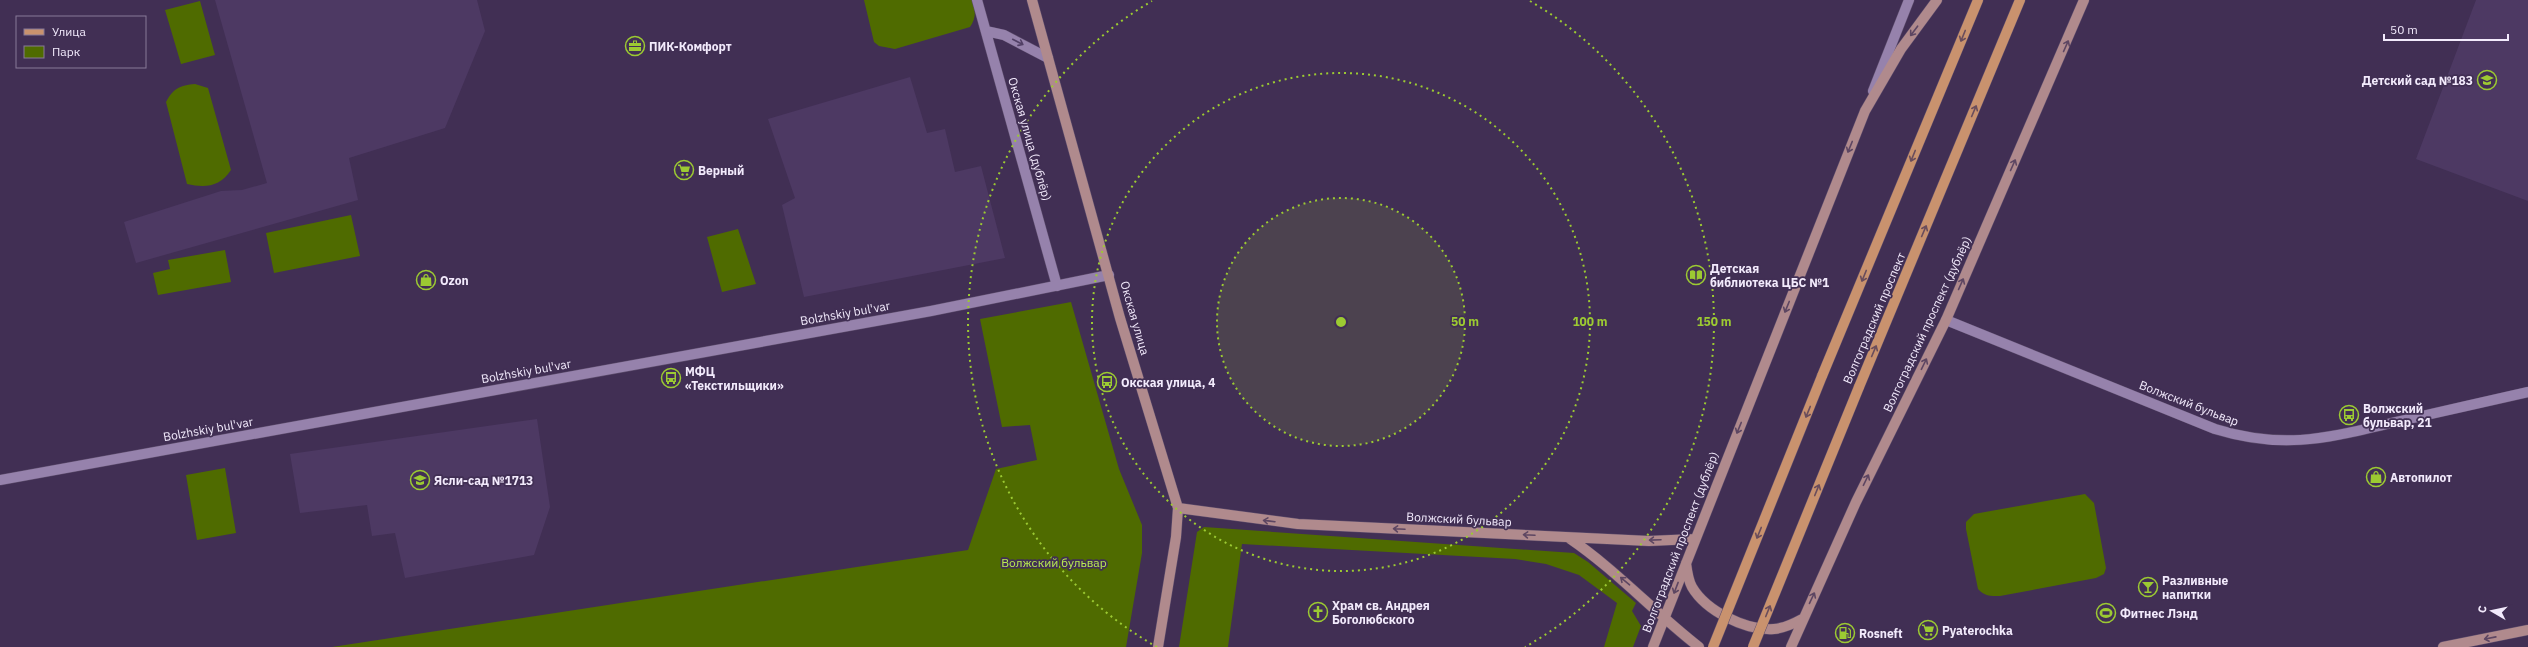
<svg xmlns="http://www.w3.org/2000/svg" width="2528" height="647" viewBox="0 0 2528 647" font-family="'IBM Plex Sans',sans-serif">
<rect width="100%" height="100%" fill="#412f54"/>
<path fill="#4d3963" d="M 215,0 L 477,0 L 485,31 L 445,128 L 349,158 L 358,200 L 136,263 L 124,222 L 221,191 L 242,190 L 267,183 Z
M 2476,0 L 2528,0 L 2528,201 L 2416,159 Z
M 910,77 L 927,133 L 945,129 L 955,172 L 981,166 L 1005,258 L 804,297 L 782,205 L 795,198 L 768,119 Z
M 537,419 L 550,507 L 534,555 L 405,578 L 395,533 L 372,536 L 367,505 L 300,513 L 290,454 Z"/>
<path fill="#4f6b00" d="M 864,0 L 972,0 C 976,11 976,18 970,27 L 895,49 L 879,46 L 874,42 Z
M 200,1 L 215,55 L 181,64 L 165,10 Z
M 195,84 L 208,88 L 231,170 C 220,187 205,188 187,184 L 166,102 C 173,89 180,85 195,84 Z
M 351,215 L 360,256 L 274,273 L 266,233 Z
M 738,229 L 756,284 L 722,292 L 707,237 Z
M 225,250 L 231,282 L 158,295 L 153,273 L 170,269 L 168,260 Z
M 1071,302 L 1119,469 L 1142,525 L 1142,553 L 1126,647 L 332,647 L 968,550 L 996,469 L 1037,460 L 1030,425 L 1002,427 L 980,319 Z
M 225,468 L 236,533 L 197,540 L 186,475 Z
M 2085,494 L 2094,503 L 2106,568 L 2104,574 L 2096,578 L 2000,596 C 1990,596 1984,596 1978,589 L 1966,529 L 1966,522 L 1974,514 Z
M 1204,527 L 1574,553 L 1588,562 L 1636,603 L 1632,611 L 1641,626 L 1633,647 L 1604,647 L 1617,603 L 1579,575 L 1546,564 L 1515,559 L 1242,544 L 1228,647 L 1179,647 L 1197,532 Z"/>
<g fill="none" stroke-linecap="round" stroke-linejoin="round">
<defs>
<path id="minor" d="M 977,0 L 1057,286
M 986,31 L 1004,35 L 1048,58"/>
<path id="tertiary" d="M 1873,91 L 1909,0
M 1946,320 L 2215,429 C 2287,451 2330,437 2400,421 C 2443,411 2485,402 2528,392
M 0,480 L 931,311 L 1109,275"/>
<path id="secondary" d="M 1032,0 L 1120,318 L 1178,508 L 1176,537 L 1158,647
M 1178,508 L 1298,524 L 1649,541 L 1694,539
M 1569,538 C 1616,570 1654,612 1699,647
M 1686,563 C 1687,571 1688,580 1692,587 C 1706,611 1746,631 1774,629 C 1785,628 1793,624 1802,619
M 1653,647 L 1865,111 L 1901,49 L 1937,0
M 1791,647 L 1856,502 L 1946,320 L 2084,0
M 2443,647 L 2528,630"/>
<path id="primary" d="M 1822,376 L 1978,0
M 1859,387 L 2020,0"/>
</defs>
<use href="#minor" stroke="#5d4d6c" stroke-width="11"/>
<use href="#tertiary" stroke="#5d4d6c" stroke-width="11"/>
<use href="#secondary" stroke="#5d4d6c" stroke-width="11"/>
<use href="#primary" stroke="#5d4d6c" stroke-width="11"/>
<use href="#minor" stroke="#9682ac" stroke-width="10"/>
<use href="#tertiary" stroke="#9682ac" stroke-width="10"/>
<use href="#secondary" stroke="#b08a8d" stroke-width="10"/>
<use href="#primary" stroke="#c9926e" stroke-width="10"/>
<defs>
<path id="primary-bridge" d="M 1713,647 L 1822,376
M 1753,647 L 1859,387"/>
</defs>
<use href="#primary-bridge" stroke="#5d4d6c" stroke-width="11" stroke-linecap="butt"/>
<use href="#primary-bridge" stroke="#c9926e" stroke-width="10"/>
</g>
<defs><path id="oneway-shaft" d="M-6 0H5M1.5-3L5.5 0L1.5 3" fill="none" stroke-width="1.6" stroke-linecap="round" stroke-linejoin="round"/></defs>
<g stroke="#5d4662">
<use href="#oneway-shaft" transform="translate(1914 31) rotate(127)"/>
<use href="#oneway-shaft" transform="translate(2066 46) rotate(-66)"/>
<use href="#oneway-shaft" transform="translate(1850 147) rotate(112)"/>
<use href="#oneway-shaft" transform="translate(2013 165) rotate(-66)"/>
<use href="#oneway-shaft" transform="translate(1961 284) rotate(-66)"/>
<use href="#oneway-shaft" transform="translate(1787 307) rotate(112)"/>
<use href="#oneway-shaft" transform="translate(1924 364) rotate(-64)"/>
<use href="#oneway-shaft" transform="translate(1739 428) rotate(112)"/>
<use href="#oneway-shaft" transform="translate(1866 480) rotate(-64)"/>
<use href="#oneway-shaft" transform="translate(1269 521) rotate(-173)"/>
<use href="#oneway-shaft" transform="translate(1399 529) rotate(-177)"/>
<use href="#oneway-shaft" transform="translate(1529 535) rotate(-177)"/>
<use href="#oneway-shaft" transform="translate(1655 540) rotate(178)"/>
<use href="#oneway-shaft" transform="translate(1625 581) rotate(-140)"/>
<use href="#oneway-shaft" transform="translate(1676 588) rotate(111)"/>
<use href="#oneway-shaft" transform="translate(1812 598) rotate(-65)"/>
<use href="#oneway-shaft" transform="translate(2490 638) rotate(169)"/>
</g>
<g stroke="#6a4d5c">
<use href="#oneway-shaft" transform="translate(1963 36) rotate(112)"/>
<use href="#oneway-shaft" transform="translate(1974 111) rotate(-67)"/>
<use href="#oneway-shaft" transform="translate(1913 156) rotate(112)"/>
<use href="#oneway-shaft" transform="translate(1924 231) rotate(-67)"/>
<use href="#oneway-shaft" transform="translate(1864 276) rotate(112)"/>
<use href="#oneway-shaft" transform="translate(1874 351) rotate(-67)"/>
<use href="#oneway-shaft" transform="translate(1808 412) rotate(112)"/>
<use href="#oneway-shaft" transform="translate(1817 490) rotate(-68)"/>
<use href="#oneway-shaft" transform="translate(1759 533) rotate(112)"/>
<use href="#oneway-shaft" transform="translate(1768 611) rotate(-68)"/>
</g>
<use stroke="#524066" href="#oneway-shaft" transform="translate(1018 42) rotate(27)"/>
<circle cx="1341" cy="322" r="124" fill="#9cca32" fill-opacity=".12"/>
<g fill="none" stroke="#9cca32" stroke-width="2" stroke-dasharray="2 4">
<circle cx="1341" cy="322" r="124"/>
<circle cx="1341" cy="322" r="249"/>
<path d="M1157 647A373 373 0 0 1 1152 1M1530 1A373 373 0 0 1 1525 647"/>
</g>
<defs>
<symbol id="office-ring" viewBox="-11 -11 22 22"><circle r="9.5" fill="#412f54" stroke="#9cca32" stroke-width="1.5"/><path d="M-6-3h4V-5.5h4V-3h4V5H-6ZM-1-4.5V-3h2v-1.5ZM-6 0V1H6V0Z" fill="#9cca32"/></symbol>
<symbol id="school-ring" viewBox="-11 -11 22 22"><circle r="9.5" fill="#412f54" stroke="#9cca32" stroke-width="1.5"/><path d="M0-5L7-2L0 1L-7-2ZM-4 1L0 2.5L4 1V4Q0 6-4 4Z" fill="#9cca32"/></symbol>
<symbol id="supermarket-ring" viewBox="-11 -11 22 22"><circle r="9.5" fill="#412f54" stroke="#9cca32" stroke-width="1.5"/><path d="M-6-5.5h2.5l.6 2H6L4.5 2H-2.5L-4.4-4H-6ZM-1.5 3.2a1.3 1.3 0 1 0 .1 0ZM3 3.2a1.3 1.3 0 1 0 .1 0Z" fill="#9cca32"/></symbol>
<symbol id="library-ring" viewBox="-11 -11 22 22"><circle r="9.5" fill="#412f54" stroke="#9cca32" stroke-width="1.5"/><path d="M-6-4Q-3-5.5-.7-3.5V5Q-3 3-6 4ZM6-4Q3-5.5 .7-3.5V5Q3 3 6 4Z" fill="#9cca32"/></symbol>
<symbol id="shop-ring" viewBox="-11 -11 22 22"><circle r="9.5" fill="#412f54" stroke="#9cca32" stroke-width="1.5"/><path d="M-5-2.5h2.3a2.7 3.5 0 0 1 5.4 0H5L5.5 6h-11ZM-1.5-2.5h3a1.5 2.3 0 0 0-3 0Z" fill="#9cca32"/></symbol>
<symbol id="bus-ring" viewBox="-11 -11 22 22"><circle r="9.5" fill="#412f54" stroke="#9cca32" stroke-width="1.5"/><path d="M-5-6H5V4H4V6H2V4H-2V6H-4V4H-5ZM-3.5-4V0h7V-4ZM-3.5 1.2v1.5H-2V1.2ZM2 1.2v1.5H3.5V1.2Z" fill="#9cca32"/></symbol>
<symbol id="bar-ring" viewBox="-11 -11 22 22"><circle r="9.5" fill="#412f54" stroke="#9cca32" stroke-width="1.5"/><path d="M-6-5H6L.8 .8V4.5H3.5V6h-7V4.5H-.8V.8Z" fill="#9cca32"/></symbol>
<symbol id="church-ring" viewBox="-11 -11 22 22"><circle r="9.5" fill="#412f54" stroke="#9cca32" stroke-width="1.5"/><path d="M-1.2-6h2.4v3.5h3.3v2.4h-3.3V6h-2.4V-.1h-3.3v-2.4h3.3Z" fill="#9cca32"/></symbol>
<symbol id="stadium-ring" viewBox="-11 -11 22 22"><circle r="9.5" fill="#412f54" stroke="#9cca32" stroke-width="1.5"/><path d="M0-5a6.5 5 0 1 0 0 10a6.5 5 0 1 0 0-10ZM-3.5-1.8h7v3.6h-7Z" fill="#9cca32"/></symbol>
<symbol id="fuel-ring" viewBox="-11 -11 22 22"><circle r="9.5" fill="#412f54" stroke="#9cca32" stroke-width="1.5"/><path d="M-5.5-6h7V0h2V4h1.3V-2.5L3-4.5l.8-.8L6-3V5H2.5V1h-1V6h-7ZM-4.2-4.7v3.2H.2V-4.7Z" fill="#9cca32"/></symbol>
</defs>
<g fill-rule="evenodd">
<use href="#office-ring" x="624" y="35" width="22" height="22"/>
<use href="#school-ring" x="2476" y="69" width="22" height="22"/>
<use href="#supermarket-ring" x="673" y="159" width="22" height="22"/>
<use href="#library-ring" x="1685" y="264" width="22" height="22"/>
<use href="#shop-ring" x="415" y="269" width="22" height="22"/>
<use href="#bus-ring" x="660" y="367" width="22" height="22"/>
<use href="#bus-ring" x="1096" y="371" width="22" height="22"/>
<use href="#bus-ring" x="2338" y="404" width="22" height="22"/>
<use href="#shop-ring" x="2365" y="466" width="22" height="22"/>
<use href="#school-ring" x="409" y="469" width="22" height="22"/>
<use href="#bar-ring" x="2137" y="576" width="22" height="22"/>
<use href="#church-ring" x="1307" y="601" width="22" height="22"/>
<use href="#stadium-ring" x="2095" y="602" width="22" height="22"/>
<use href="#supermarket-ring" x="1917" y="619" width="22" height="22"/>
<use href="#fuel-ring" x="1834" y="622" width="22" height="22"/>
</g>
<g text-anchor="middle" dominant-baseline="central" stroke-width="3.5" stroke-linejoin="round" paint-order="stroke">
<g font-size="12" font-weight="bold" fill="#f2eafc" stroke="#412f54" text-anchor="start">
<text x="649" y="46">ПИК-Комфорт</text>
<text x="2473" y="80" text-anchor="end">Детский сад №183</text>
<text x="698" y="170">Верный</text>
<text x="1710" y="268">Детская<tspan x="1710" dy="14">библиотека ЦБС №1</tspan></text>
<text x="440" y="280">Ozon</text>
<text x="685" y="371">МФЦ<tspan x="685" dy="14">«Текстильщики»</tspan></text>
<text x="1121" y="382">Окская улица, 4</text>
<text x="2363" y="408">Волжский<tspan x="2363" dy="14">бульвар, 21</tspan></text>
<text x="2390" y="477">Автопилот</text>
<text x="434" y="480">Ясли-сад №1713</text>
<text x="2162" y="580">Разливные<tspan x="2162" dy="14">напитки</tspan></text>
<text x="1332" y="605">Храм св. Андрея<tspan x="1332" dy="14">Боголюбского</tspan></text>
<text x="2120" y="613">Фитнес Лэнд</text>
<text x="1942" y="630">Pyaterochka</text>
<text x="1859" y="633">Rosneft</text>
</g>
<g font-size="12" fill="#f2eafc" stroke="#412f54">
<text transform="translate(1030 139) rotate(74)">Окская улица (дублёр)</text>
<text transform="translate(845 313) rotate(-10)">Bolzhskiy bul'var</text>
<text transform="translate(1135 318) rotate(74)">Окская улица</text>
<text transform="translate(1874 318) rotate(-67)">Волгоградский проспект</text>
<text transform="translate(1927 324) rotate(-65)">Волгоградский проспект (дублёр)</text>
<text transform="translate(526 371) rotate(-10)">Bolzhskiy bul'var</text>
<text transform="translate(2189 403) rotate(21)">Волжский бульвар</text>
<text transform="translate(208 429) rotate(-10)">Bolzhskiy bul'var</text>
<text transform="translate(1459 519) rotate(3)">Волжский бульвар</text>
<text transform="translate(1680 542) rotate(-69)">Волгоградский проспект (дублёр)</text>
</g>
<g font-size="12" fill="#baed50" stroke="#412f54">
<text x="1054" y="562">Волжский бульвар</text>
</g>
</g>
<circle cx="1341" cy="322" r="6" fill="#9cca32" stroke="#412f54" stroke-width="2"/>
<g font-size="12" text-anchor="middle" font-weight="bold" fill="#9cca32" stroke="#412f54" stroke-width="3.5" stroke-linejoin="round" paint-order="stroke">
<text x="1465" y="326">50 m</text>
<text x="1590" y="326">100 m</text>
<text x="1714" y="326">150 m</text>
</g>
<rect x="16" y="16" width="130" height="52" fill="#412f54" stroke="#887a97"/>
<rect x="24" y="29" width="20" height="6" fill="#c9926e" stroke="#887a97"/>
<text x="52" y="36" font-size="12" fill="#f2eafc">Улица</text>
<rect x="24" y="46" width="20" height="12" fill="#4f6b00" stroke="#887a97"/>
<text x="52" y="56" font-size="12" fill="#f2eafc">Парк</text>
<g transform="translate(2492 611) rotate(279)" stroke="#412f54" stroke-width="3" paint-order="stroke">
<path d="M0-3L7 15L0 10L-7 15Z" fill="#f2eafc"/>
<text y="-6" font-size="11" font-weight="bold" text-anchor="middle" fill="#f2eafc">С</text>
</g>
<path d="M2384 34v6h124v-6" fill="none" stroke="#f2eafc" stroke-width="2"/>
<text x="2390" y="34" font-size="12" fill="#f2eafc" stroke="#412f54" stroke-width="3" paint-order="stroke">50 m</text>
</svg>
